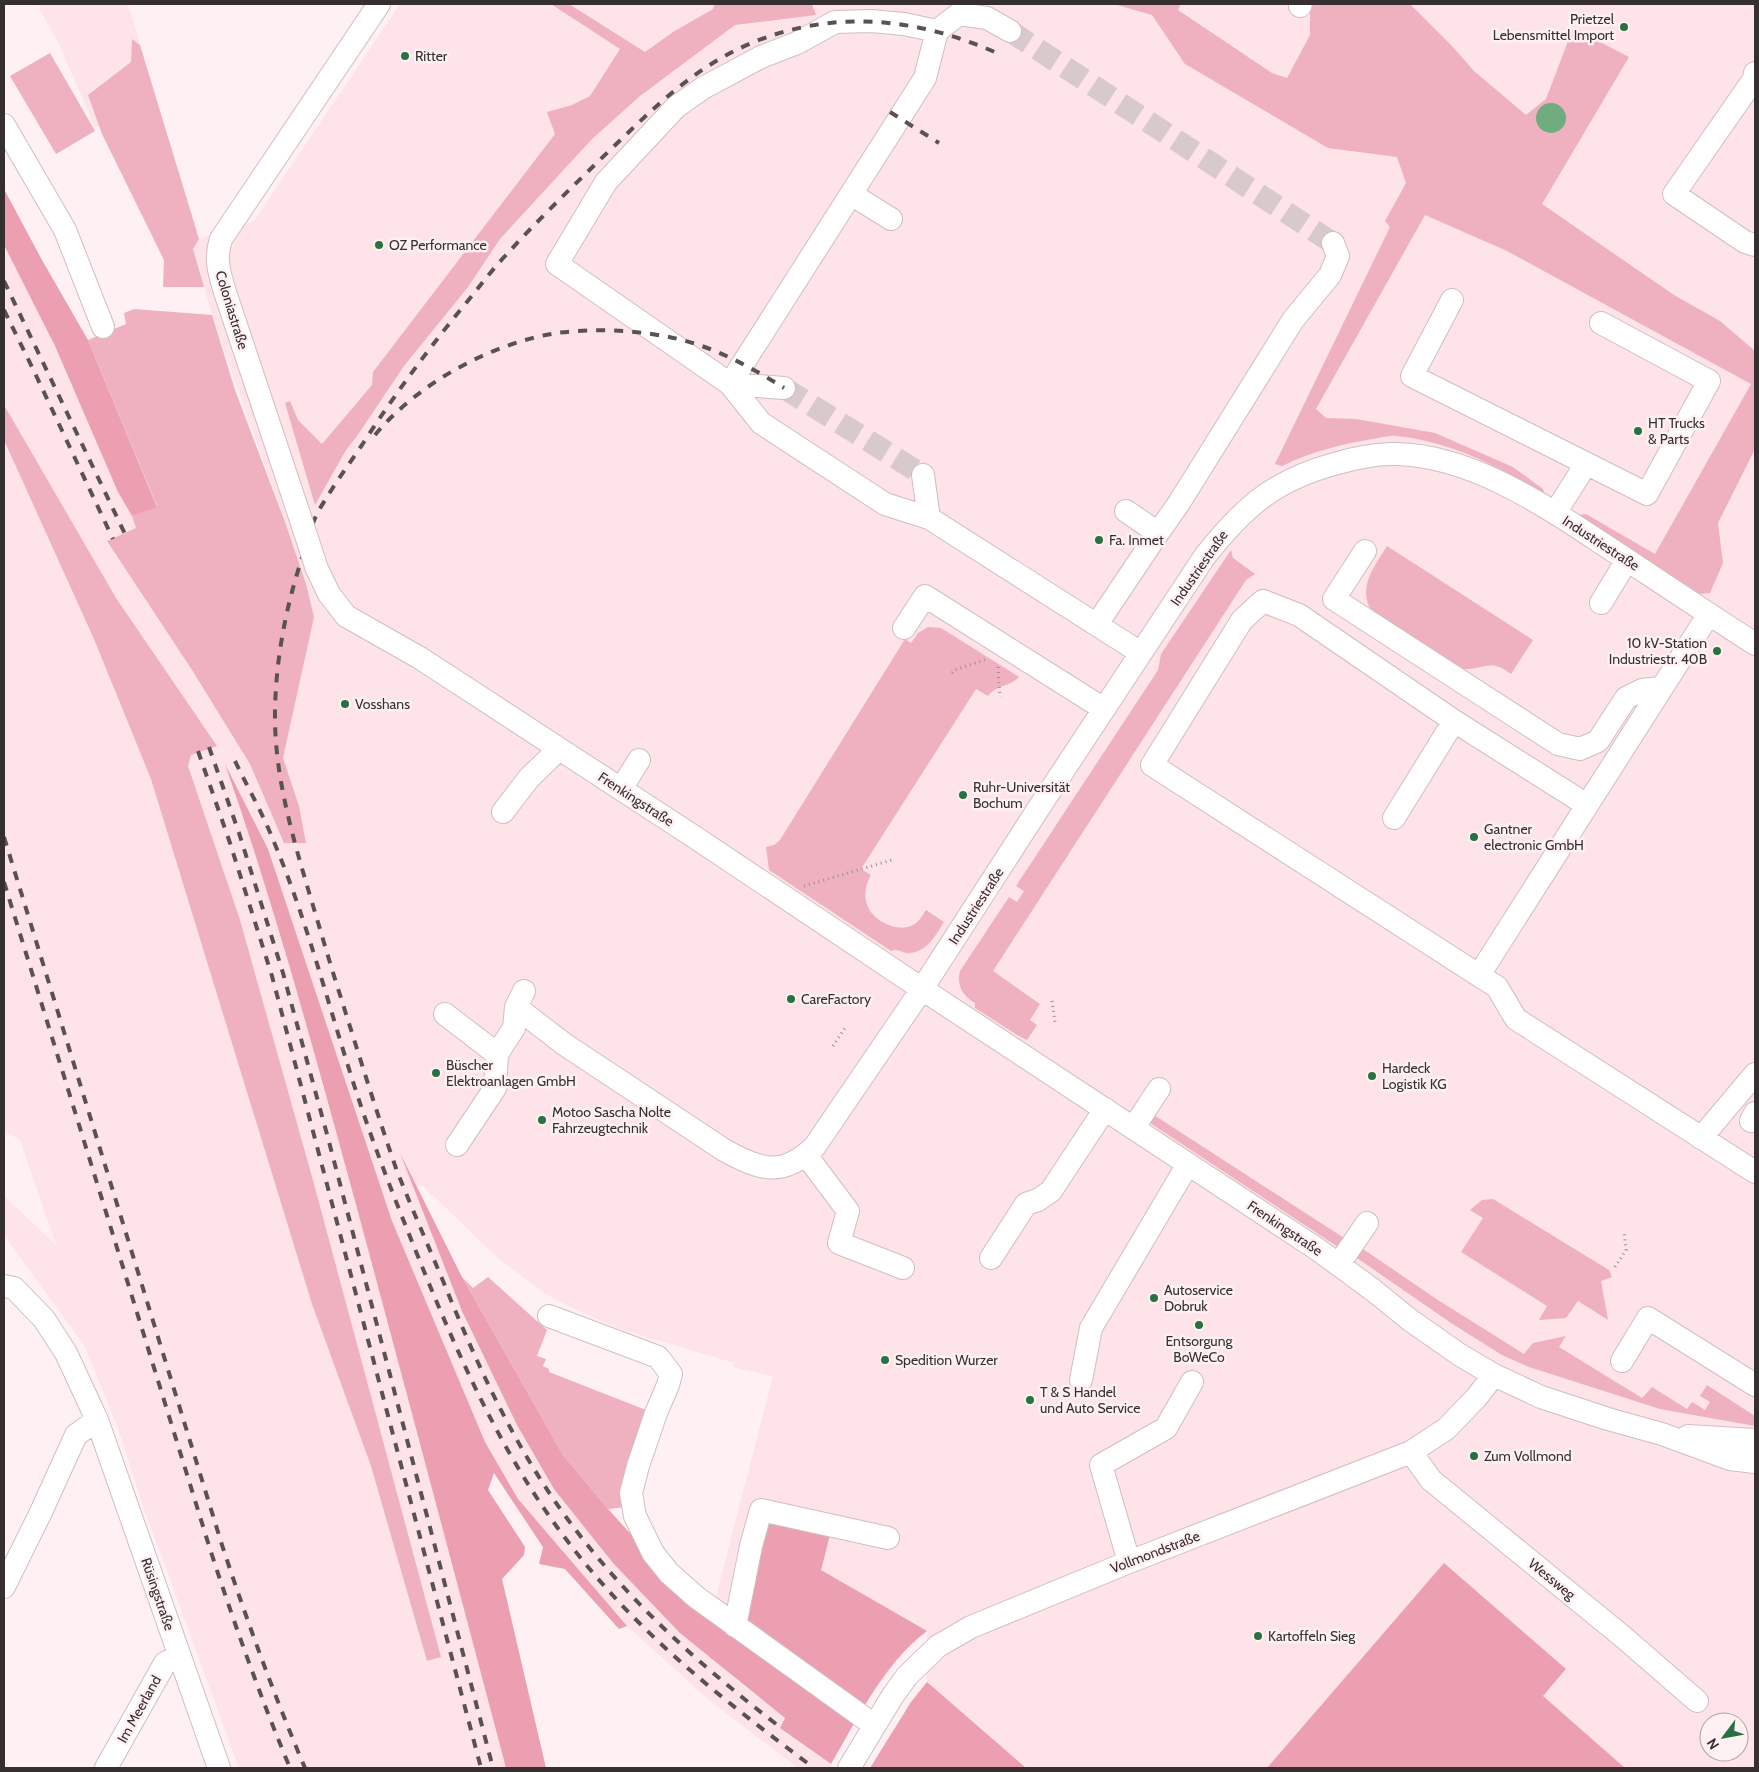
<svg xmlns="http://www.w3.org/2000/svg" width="1759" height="1772" viewBox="0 0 1759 1772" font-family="Cabin,sans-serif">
<rect width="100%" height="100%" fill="#fff0f3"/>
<path fill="#fee3e9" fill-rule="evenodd" d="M 39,4 L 128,4 L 140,45 L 133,40 L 128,118 L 95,127 L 58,42 L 40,10 Z
M 400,4 L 1755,4 L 1755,1768 L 1625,1768 L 1543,1696 L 1566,1670 L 1444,1563 L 1267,1768 L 1026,1768 L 927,1682 L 927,1631 L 905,1650 L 878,1686 L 737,1634 L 711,1616 L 773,1376 L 733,1367 L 734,1363 L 617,1328 L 564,1304 L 545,1293 L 499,1259 L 422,1185 L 417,1187 L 404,1161 L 517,1425 L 554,1488 L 613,1563 L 736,1680 L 785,1718 L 780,1728 L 835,1768 L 798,1768 L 710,1701 L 627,1626 L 518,1499 L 485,1442 L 392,1221 L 268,849 L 228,768 L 288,957 L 386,1315 L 506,1768 L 239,1768 L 143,1506 L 117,1425 L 84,1345 L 4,1235 L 4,1196 L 56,1245 L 20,1140 L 4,1131 L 4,245 L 55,346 L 118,492 L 132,516 L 192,670 L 250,764 L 283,839 L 268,778 L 285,522 L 212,315 L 193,249 L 199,239 L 254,221 ZM 1709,1722 L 1739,1722 L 1739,1752 L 1709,1752 Z"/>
<path fill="#efb1bf" d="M 551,4 L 569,4 L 645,52 L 673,32 L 713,9 L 714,4 L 812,4 L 816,15 L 735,25 L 640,96 L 592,139 L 500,239 L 468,287 L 404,366 L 357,436 L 346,450 L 315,505 L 285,403 L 290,401 L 298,420 L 322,444 L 372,385 L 373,372 L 555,134 L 547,112 L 572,105 L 590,96 L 620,49 Z
M 1114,4 L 1181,4 L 1178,10 L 1272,73 L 1287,78 L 1310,35 L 1310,11 L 1314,4 L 1410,4 L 1452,46 L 1474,71 L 1526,115 L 1546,99 L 1573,28 L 1629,57 L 1542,204 L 1674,295 L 1720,321 L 1755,351 L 1755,449 L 1718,523 L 1723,563 L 1710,593 L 1700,594 L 1577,515 L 1586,514 L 1655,554 L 1751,384 L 1507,251 L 1425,215 L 1316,409 L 1326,418 L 1356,419 L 1435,433 L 1513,467 L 1543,489 L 1544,492 L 1541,493 C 1497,465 1448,441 1396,436 C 1389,435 1380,438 1373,439 C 1341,444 1311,452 1282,466 L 1275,464 L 1390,227 L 1385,221 L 1406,183 L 1397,157 L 1328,148 L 1185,64 L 1152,15 Z
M 132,39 L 140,45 L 199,239 L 193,249 L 204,287 L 163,287 L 164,260 L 102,134 L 88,95 L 131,62 Z
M 50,53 L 95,131 L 56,154 L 10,76 Z
M 134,309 L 212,315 L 235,390 L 285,522 L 306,584 L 314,617 L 283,758 L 299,806 L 306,843 L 284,843 L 250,764 L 192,670 L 107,541 L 136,528 L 132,516 L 157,506 L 88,340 L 126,324 L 124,313 Z
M 4,405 L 116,598 L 217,746 L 191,755 L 188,766 L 240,920 L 314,1184 L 441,1657 L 427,1661 L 371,1466 L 312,1304 L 151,779 L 94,639 L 4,440 Z
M 1387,546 L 1533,640 L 1511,674 C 1490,657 1483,671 1459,669 L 1373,613 C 1356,589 1374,567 1387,546 Z
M 1231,550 L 1233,558 L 1255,574 L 1246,580 L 993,971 L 1040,1004 L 1030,1020 L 1037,1025 L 1027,1040 L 1017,1035 L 975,1008 L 975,1003 C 963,996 956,985 960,971 L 1009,897 L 1017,902 L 1024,891 L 1016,886 L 1158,670 L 1161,654 Z
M 928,627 L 941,628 L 1019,677 C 1008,688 999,683 988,696 L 976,689 L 861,869 L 871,875 C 865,885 863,899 869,909 C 876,922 899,933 913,925 C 919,922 922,916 926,910 L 944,922 C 935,936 926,954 907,953 C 901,952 897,948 891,951 L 769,870 L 766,847 L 774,845 L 780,840 L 905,639 L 911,643 L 918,633 Z
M 1154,1115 L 1344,1238 L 1338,1247 L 1150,1123 Z
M 1493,1199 L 1609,1270 L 1612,1277 L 1601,1281 L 1608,1320 L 1578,1301 L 1566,1318 L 1539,1320 L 1547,1306 L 1461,1252 L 1483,1218 L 1470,1210 L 1482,1200 Z
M 1363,1249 L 1438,1300 L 1524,1354 L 1533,1343 L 1566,1336 L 1559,1347 L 1642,1398 L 1652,1387 L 1687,1409 L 1692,1402 L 1705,1410 L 1710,1402 L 1700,1396 L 1707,1385 L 1755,1416 L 1755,1426 L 1660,1409 L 1529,1367 L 1502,1355 L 1451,1323 L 1357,1258 Z
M 462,1277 L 473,1288 L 488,1277 L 547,1330 L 537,1356 L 546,1359 L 543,1366 L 549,1369 L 549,1372 L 646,1410 L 626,1507 L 608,1509 L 563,1455 Z"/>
<path fill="#eb9fb1" d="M 4,189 L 42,260 L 88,340 L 157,507 L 132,516 L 118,492 L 55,346 L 4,245 Z
M 225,764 L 268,849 L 392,1221 L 485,1442 L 518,1499 L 627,1626 L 619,1629 L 565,1569 L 539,1564 L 543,1547 L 494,1473 L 488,1490 L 525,1547 L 524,1555 L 502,1579 L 546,1768 L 506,1768 C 456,1579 406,1390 355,1201 C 315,1054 275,907 225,764 Z
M 400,1153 L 462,1277 L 563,1455 L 608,1509 L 696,1606 L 737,1634 L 766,1525 L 778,1519 L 831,1531 L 821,1570 L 927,1631 C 884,1663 858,1718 831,1764 L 780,1728 L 785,1718 L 680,1633 L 613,1563 L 554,1489 L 517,1425 L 462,1311 Z
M 1444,1563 L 1566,1669 L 1543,1696 L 1625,1768 L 1267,1768 Z
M 927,1682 L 1026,1768 L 870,1768 L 911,1702 Z"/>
<path fill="#6fac7f" d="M1536 118a15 15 0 1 1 30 0a15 15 0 1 1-30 0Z"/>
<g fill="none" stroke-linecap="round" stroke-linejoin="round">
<path stroke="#d7c9cc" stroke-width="22" stroke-dasharray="22 11" stroke-linecap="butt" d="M 1010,31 L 1333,243
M 784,388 L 923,475"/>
<defs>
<path id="minor" d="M 1300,6 L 1301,4
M 937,31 L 904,24 L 871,21 L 835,22 L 797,43 L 761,57 L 703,88 L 676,107 L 606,182 L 557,264 L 730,384 L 761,423 L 885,504 L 929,518 L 1141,653
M 1755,73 L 1754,79 L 1674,194 L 1745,242 L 1755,245
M 4,125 L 65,230 L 103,327
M 851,194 L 891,219
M 1452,300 L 1412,376 L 1647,494 L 1709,381 L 1601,323
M 730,384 L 925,78 L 937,31 L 959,14 L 987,18 L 1010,31
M 730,384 L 784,388
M 923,475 L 929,518
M 1555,513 L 1586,464
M 299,514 L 226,295 C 220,275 214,260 221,239 L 379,4
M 1158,533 L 1179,503 L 1293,320 L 1330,275 L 1338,256 L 1333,243
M 1365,551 L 1334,599 L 1558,744 L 1580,749 L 1598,741 L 1626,698 L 1642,690 L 1661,688
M 317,569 L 329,594 L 346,616 L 420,658 L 696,838 L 922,989 L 1317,1249 L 1373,1290 L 1410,1320 L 1460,1355 L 1494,1375 L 1541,1397 L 1608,1419 L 1662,1434 L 1730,1459 L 1755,1462
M 1601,603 L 1627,560
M 1097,624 L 1158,533 L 1126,511
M 904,628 L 925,596 L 1104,709
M 621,789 L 639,760
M 1587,805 L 1454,721 L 1299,615 L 1263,601 L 1242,620 L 1152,765 L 1497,987 L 1516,1019 L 1755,1172
M 503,812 L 529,778 L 559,749
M 1394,818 L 1454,721
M 1479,975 L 1709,614
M 524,991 L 516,1007 L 564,1044 L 724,1150 C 760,1170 783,1178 815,1146 L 922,989 L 1042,803 L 1205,556 C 1244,507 1273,481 1334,464 C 1354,458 1376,453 1397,454 C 1473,456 1545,506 1606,546 C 1656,579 1705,612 1755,644
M 445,1014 L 497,1054 L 514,1028 L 516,1007
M 1751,1121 L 1755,1113
M 1134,1127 L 1159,1089
M 1701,1138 L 1755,1074
M 457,1145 L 495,1088 L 497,1054
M 806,1155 L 848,1211 L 839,1243 L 903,1268
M 991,1258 L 1026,1204 L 1038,1200 L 1051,1191 L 1105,1109
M 1339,1264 L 1367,1223
M 4,1286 L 14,1288 L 44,1319 L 66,1353 L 97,1420 L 219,1768
M 549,1316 L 658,1357 L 671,1374 L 668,1385 L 656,1413 L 638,1466 L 631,1493 L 635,1516 L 653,1553 L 669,1573 L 696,1597 L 874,1725
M 1622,1361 L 1648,1318 L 1755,1385
M 1081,1380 L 1091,1328 L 1188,1164
M 1688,1436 L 1755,1440
M 1411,1452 L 1431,1480 L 1622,1636 L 1697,1701
M 1129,1562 L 1101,1465 L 1166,1428 L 1192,1382
M 4,1587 L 41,1512 L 76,1435 L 97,1420
M 735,1626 L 751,1546 L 761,1510 L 888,1538
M 106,1768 L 165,1663 L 179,1656
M 849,1768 L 892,1697 L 907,1676 L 938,1646 L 971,1627 L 1129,1562 L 1411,1452 L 1446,1429 L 1476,1398 L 1494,1375"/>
</defs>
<use href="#minor" stroke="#d0bec2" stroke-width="24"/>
<path stroke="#9b9092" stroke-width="3" stroke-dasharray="1 4" stroke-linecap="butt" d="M 998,667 L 1000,697
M 952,673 L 955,670 L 987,659
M 804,886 L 892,860
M 1052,1001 L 1055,1022
M 833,1046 L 845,1028
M 1615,1267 L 1626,1250 L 1624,1231"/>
<use href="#minor" stroke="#fff" stroke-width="22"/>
<path stroke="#595152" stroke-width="4" stroke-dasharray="9 9" stroke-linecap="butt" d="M 890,112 L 939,143
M 4,281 L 125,534
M 4,310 L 33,369 L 113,539
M 375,435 C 417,384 491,343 557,333 C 596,328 640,330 678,339 C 716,348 751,367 784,388
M 209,747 L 239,833 L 283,973 L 328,1138 L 493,1768
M 198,751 L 230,843 L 272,976 L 481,1768
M 235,761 C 248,788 263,814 274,842 C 308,923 329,1008 356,1091 C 375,1150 398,1207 421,1264 C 461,1362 504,1459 569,1543 C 639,1635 722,1699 814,1768
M 4,837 L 222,1545 C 247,1621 274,1695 305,1768
M 4,882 L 210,1549 C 234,1623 260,1696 290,1768
M 776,1724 C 696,1662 626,1599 566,1517 C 511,1441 476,1362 441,1276 C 426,1241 411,1206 397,1171 C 377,1114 359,1055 341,998 C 329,961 319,925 308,889 C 291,831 274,772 275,711 C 276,657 286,606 303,555 C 308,541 311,525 318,512 C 331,489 347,467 362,445 C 393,397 426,352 462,308 C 477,290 490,272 506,255 C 539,219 574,185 610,150 C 655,107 695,66 754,42 C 836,9 918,18 997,53"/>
<defs>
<path id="minor-bridge" d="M 299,514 L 317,569"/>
</defs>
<use href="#minor-bridge" stroke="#d0bec2" stroke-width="24" stroke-linecap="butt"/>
<use href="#minor-bridge" stroke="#fff" stroke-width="22"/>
</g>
<g fill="#277240" stroke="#fff0f3" stroke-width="2">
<circle cx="1624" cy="27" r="5"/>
<circle cx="405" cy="56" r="5"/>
<circle cx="379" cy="245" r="5"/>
<circle cx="1638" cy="431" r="5"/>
<circle cx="1099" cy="540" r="5"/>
<circle cx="1717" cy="651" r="5"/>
<circle cx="345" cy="704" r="5"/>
<circle cx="963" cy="795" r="5"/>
<circle cx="1474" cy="837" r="5"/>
<circle cx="791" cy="999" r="5"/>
<circle cx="436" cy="1073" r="5"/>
<circle cx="1372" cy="1076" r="5"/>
<circle cx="542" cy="1120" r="5"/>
<circle cx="1154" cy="1298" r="5"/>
<circle cx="1199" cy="1325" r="5"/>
<circle cx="885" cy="1360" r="5"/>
<circle cx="1030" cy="1400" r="5"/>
<circle cx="1474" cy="1456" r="5"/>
<circle cx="1258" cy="1636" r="5"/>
</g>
<g text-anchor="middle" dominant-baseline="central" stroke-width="5" stroke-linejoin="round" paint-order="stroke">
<g font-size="14" fill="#362f30" stroke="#fff0f3" text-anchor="start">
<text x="1614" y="19" text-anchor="end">Prietzel<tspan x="1614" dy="16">Lebensmittel Import</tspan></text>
<text x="415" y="56">Ritter</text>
<text x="389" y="245">OZ Performance</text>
<text x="1648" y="423">HT Trucks<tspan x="1648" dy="16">&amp; Parts</tspan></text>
<text x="1109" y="540">Fa. Inmet</text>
<text x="1707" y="643" text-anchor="end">10 kV-Station<tspan x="1707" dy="16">Industriestr. 40B</tspan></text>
<text x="355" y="704">Vosshans</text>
<text x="973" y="787">Ruhr-Universität<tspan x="973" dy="16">Bochum</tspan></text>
<text x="1484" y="829">Gantner<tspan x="1484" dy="16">electronic GmbH</tspan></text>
<text x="801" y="999">CareFactory</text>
<text x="446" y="1065">Büscher<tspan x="446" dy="16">Elektroanlagen GmbH</tspan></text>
<text x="1382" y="1068">Hardeck<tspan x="1382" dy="16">Logistik KG</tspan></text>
<text x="552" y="1112">Motoo Sascha Nolte<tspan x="552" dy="16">Fahrzeugtechnik</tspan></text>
<text x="1164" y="1290">Autoservice<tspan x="1164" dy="16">Dobruk</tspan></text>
<text x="1199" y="1341" text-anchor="middle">Entsorgung<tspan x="1199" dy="16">BoWeCo</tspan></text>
<text x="895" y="1360">Spedition Wurzer</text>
<text x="1040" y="1392">T &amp; S Handel<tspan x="1040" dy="16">und Auto Service</tspan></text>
<text x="1484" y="1456">Zum Vollmond</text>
<text x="1268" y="1636">Kartoffeln Sieg</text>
</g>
<g font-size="14" fill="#362f30" stroke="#fff0f3">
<text transform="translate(232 310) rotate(73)">Coloniastraße</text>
<text transform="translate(1601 543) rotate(33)">Industriestraße</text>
<text transform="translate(1199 568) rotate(-55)">Industriestraße</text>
<text transform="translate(636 799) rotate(33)">Frenkingstraße</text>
<text transform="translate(976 906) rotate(-57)">Industriestraße</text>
<text transform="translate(1285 1228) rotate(34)">Frenkingstraße</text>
<text transform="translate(1155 1552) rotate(-21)">Vollmondstraße</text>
<text transform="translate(1552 1579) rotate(39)">Wessweg</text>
<text transform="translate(158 1594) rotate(71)">Rüsingstraße</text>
<text transform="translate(139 1709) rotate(-61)">Im Meerland</text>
</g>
</g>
<rect width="1759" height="1772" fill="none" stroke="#362f30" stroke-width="10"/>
<g transform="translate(1724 1737) rotate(238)"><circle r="24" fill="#fff0f3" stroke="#afa3a5"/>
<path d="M0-4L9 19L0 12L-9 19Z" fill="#277240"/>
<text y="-8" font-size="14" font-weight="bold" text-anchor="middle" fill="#362f30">N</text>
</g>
</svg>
